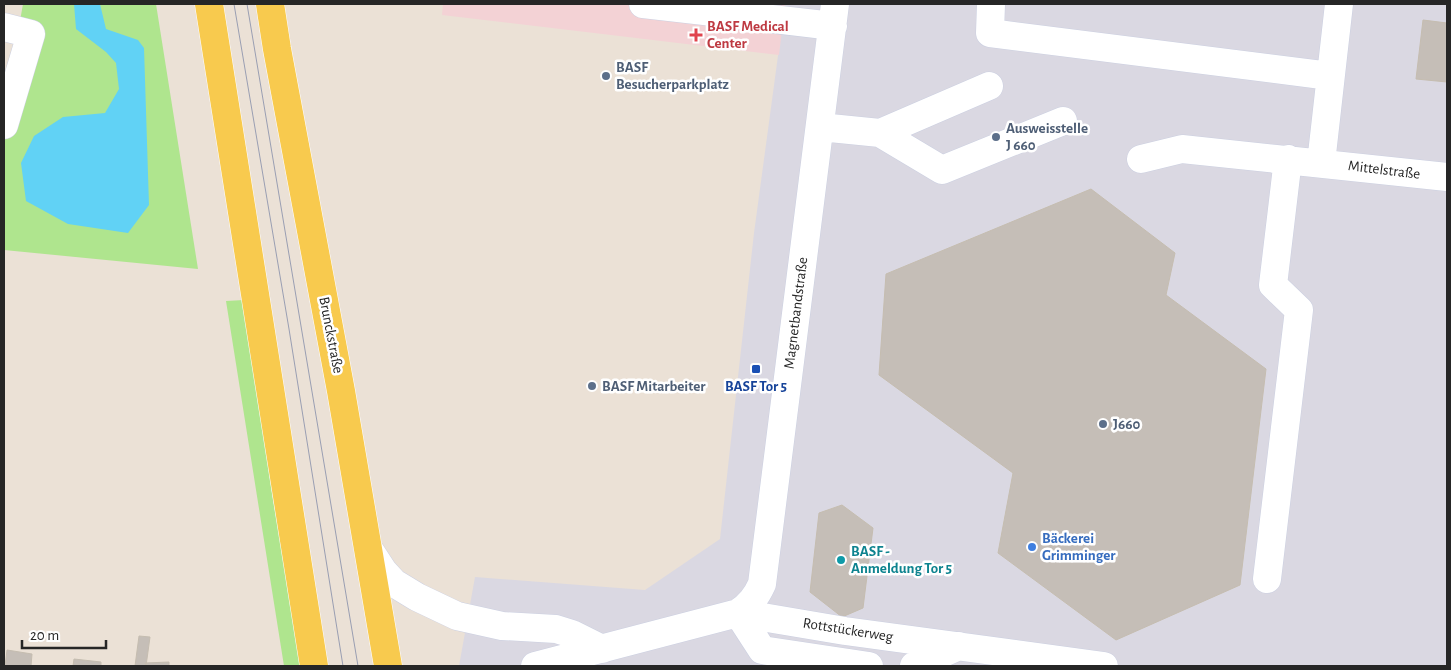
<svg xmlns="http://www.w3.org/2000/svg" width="1451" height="670" viewBox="0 0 1451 670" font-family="'Alegreya Sans',sans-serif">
<rect width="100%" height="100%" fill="#ebe1d6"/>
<path fill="#dad8e2" d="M 785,4 L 1447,4 L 1447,666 L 459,666 L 475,577 L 645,590 L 720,539 L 754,233 Z"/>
<path fill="#f3d2d5" d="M 443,4 L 785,4 L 779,55 L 442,15 Z"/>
<path fill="#afe58e" d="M 23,4 L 156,4 L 198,269 L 4,250 L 4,111 Z
M 244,300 L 272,493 L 301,666 L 284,666 L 226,301 Z"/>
<path fill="#61d2f5" d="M 74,4 L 100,4 L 106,29 L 138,40 L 144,48 L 149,205 L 128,233 L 68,224 L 26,201 L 21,163 L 34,136 L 63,117 L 105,113 L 119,89 L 116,63 L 106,52 L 76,29 Z"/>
<path fill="#c5beb7" stroke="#c5bdb0" d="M 1423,20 L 1447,23 L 1447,82 L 1416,79 Z
M 1091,189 L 1175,253 L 1166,295 L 1266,369 L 1240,585 L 1116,640 L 998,553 L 1013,473 L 879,375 L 886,274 Z
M 842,505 L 873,528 L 863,608 L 842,617 L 810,592 L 819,513 Z
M 139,636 L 150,637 L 146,666 L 135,666 Z
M 7,650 L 32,654 L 31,666 L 5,666 Z
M 74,659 L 101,662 L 101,666 L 73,666 Z
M 169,662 L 169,666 L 146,666 L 145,663 Z"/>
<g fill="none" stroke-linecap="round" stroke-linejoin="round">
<defs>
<path id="minor" d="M 643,4 L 833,26
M 991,4 L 990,33 L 1330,76
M 4,27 L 31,34 L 4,125
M 820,127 L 880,133 L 942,170 L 1063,121
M 880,133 L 989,86
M 1141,159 L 1182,149 L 1447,177
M 1321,163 L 1339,4
M 368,548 L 383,571 L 394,583 L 417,597 L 457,616 L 502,626 L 556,629 L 572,634 L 602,649
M 1267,579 L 1299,310 L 1273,285 L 1288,159
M 738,613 C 750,605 756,597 762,584 L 835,4
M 738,613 L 762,650 L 869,666
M 535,666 L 738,613 L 845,631 L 1104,666
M 914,666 L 959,646"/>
<path id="major" d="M 209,4 L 314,666
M 270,4 L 277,49 L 341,391 L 388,666"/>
</defs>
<use href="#minor" stroke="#ccd0e1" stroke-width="29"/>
<use href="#major" stroke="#fff" stroke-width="29"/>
<use href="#minor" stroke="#fff" stroke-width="28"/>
<use href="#major" stroke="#f8ca4e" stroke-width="28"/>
<path stroke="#999eb2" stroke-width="1" d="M 234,4 L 289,329 L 343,666
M 247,4 L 358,666"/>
</g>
<path fill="#e0444e" stroke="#fff" stroke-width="2" d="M693.5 27.5h5v5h5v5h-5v5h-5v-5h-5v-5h5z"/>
<g fill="#5c6f8a" stroke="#fff" stroke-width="2">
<circle cx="606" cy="76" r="5"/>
<circle cx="996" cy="137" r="5"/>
<circle cx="592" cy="386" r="5"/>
<circle cx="1103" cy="424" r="5"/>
</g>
<rect fill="#1a4fb4" stroke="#fff" stroke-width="2" x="751" y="364" width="10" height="10" rx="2.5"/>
<circle fill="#3f7fe0" stroke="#fff" stroke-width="2" cx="1032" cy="547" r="5"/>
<circle fill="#0f9aa8" stroke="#fff" stroke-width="2" cx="841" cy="560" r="5"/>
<g text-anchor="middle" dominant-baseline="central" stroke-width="5" stroke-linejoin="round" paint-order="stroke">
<g font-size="15" font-weight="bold" fill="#be3a42" stroke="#fff" text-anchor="start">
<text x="707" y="26">BASF Medical<tspan x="707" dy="17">Center</tspan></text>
</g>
<g font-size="15" font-weight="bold" fill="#4e5e75" stroke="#fff" text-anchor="start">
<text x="616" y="67">BASF<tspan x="616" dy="17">Besucherparkplatz</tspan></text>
<text x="1006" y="128">Ausweisstelle<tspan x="1006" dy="17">J 660</tspan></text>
<text x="602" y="386">BASF Mitarbeiter</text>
<text x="1113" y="424">J660</text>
</g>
<g font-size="15" fill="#262626" stroke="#fff">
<text transform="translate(1384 170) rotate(7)">Mittelstraße</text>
<text transform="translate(796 313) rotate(-83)">Magnetbandstraße</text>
<text transform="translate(331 335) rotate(79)">Brunckstraße</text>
<text transform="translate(848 630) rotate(9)">Rottstückerweg</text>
</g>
<g font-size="15" font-weight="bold" fill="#164399" stroke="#fff">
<text x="756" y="386">BASF Tor 5</text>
</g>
<g font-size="15" font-weight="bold" fill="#366cbe" stroke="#fff" text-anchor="start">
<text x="1042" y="538">Bäckerei<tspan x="1042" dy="17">Grimminger</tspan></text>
</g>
<g font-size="15" font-weight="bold" fill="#0d838f" stroke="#fff" text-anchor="start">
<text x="851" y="551">BASF -<tspan x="851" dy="17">Anmeldung Tor 5</tspan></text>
</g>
</g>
<rect width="1451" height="670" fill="none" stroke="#262626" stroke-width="10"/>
<path d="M22 640v8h84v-8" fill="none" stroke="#262626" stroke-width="2.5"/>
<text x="30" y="640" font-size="15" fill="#262626" stroke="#ffffff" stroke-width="4" paint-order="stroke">20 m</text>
</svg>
